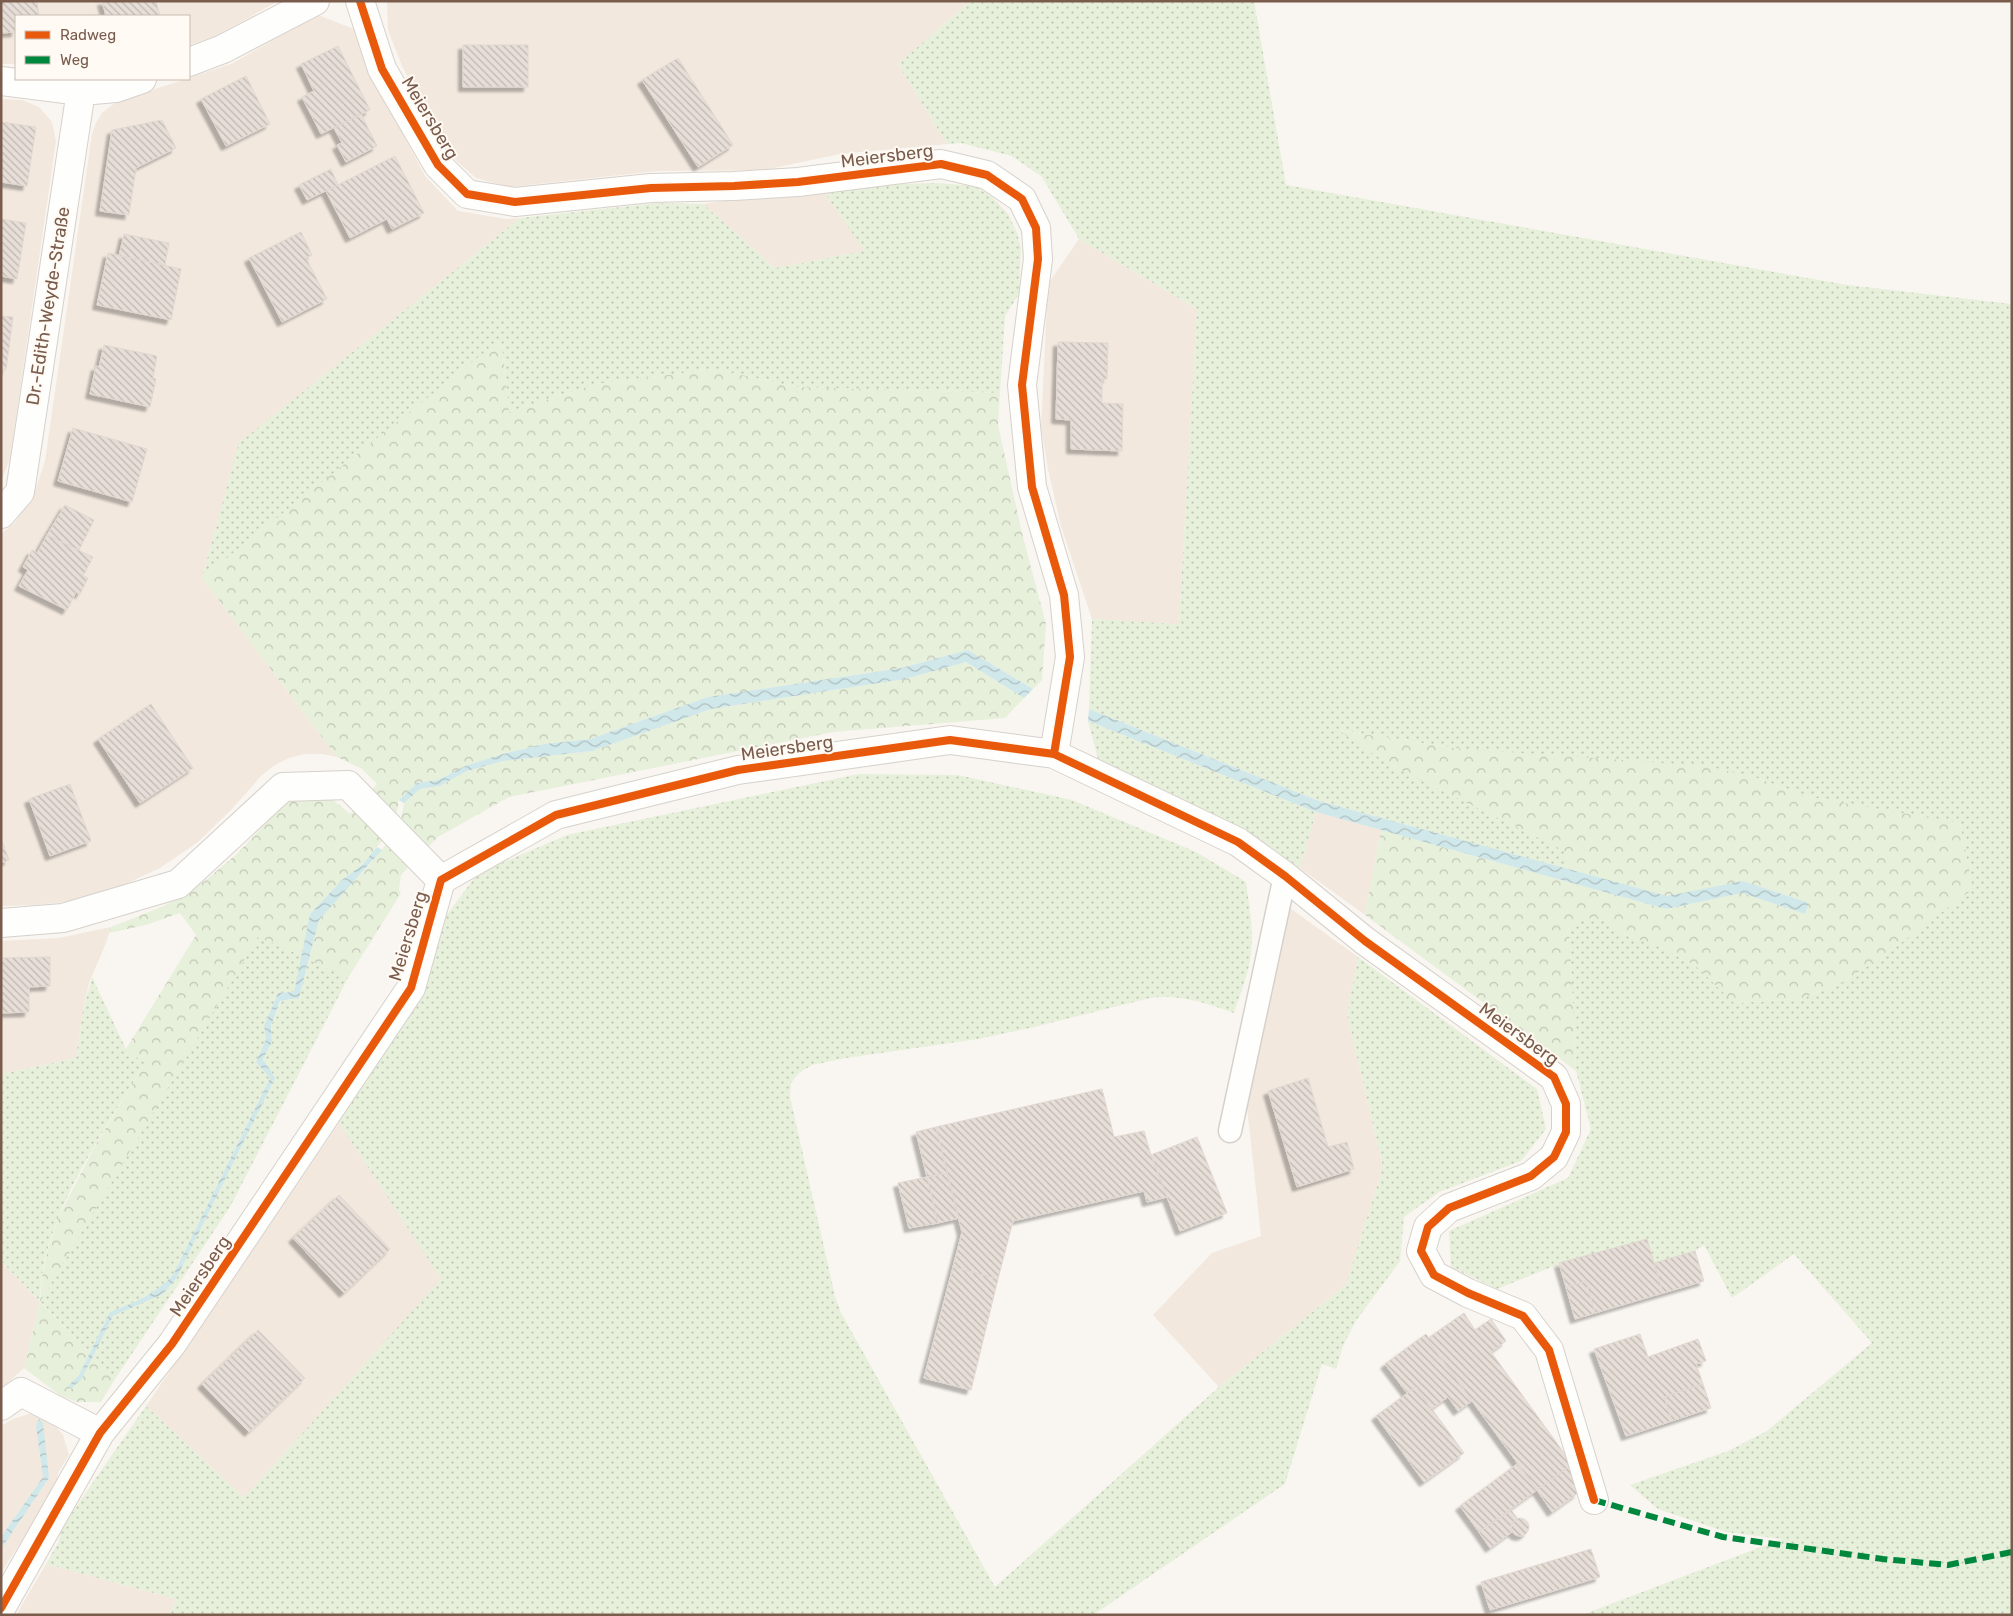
<svg xmlns="http://www.w3.org/2000/svg" width="2013" height="1616" viewBox="0 0 2013 1616" font-family="Rubik,sans-serif">
<defs>
<pattern id="grass-dots" width="8" height="8" patternUnits="userSpaceOnUse" patternTransform="scale(1.25)"><rect width="8" height="8" fill="#e7f0db"/><path d="M2 2h.1M6 6h.1" fill="none" stroke="#c0c6b4" stroke-width="1.8" stroke-linecap="round"/></pattern>
<pattern id="forest-crowns" width="20" height="18" patternUnits="userSpaceOnUse" patternTransform="scale(1.25)"><rect width="20" height="18" fill="#e7f0db"/><path d="M2 6a3 3 0 1 1 6 0M12 15a3 3 0 1 1 6 0" fill="none" stroke="#c0c6b4"/></pattern>
<pattern id="water-waves" width="16" height="10" patternUnits="userSpaceOnUse" patternTransform="scale(1.25)"><rect width="16" height="10" fill="#d0e8ea"/><path d="M0 5q4-4 8 0t8 0" fill="none" stroke="#aebfc0"/></pattern>
<pattern id="building-back-hatch" width="6" height="6" patternUnits="userSpaceOnUse" patternTransform="scale(1.25)"><rect width="6" height="6" fill="#e6ded7"/><path d="M-1 5l2 2M0 0l6 6M5-1l2 2" fill="none" stroke="#bfb7b1"/></pattern>
<filter id="shadow"><feDropShadow dx="-4.5" dy="4.5" stdDeviation="1" flood-color="#0004"/></filter>
</defs>
<rect width="100%" height="100%" fill="#f9f5f0"/>
<path fill="#f2e8de" d="M 1,1 L 278,1 L 218,35 L 189,45 L 189,16 L 16,16 L 16,64 L 1,64 Z
M 387,1 L 971,1 L 898,64 L 947,144 L 840,154 L 764,170 L 657,171 L 509,187 L 476,178 L 450,155 L 402,66 L 388,30 Z
M 318,15 L 354,29 L 371,74 L 425,176 L 458,211 L 506,219 L 520,218 L 239,444 L 202,578 L 337,757 L 322,754 L 305,754 L 289,758 L 275,765 L 262,775 L 231,810 L 198,842 L 160,868 L 117,888 L 73,901 L 35,905 L 1,906 L 1,534 L 15,522 L 34,494 L 45,461 L 92,134 L 96,123 L 102,113 L 112,105 L 119,101 L 231,64 Z
M 1,99 L 22,100 L 39,107 L 52,122 L 56,141 L 10,459 L 1,481 Z
M 824,187 L 829,200 L 866,251 L 775,268 L 703,204 Z
M 1079,239 L 1197,309 L 1179,625 L 1092,619 L 1061,526 L 1048,469 L 1041,427 L 1048,284 Z
M 1316,812 L 1381,830 L 1365,915 L 1300,868 Z
M 1290,908 L 1358,957 L 1347,1014 L 1383,1167 L 1346,1285 L 1219,1387 L 1153,1315 L 1212,1253 L 1261,1236 L 1244,1079 Z
M 111,927 L 106,943 L 89,983 L 83,1010 L 76,1058 L 1,1074 L 1,941 L 59,938 Z
M 339,1123 L 442,1279 L 244,1498 L 146,1406 Z
M 1,1261 L 40,1302 L 24,1368 L 1,1389 Z
M 35,1412 L 48,1417 L 63,1435 L 69,1455 L 58,1473 L 56,1487 L 1,1573 L 1,1549 L 49,1478 L 36,1426 L 43,1477 L 1,1537 L 1,1426 L 13,1419 Z
M 46,1564 L 176,1599 L 170,1615 L 16,1615 Z"/>
<path fill="url(#grass-dots)" d="M 971,1 L 1254,1 L 1286,185 L 1847,285 L 2012,304 L 2012,1615 L 1582,1615 L 1782,1539 L 1726,1532 L 1658,1509 L 1630,1485 L 1728,1451 L 1767,1431 L 1872,1343 L 1794,1254 L 1732,1298 L 1704,1245 L 1695,1251 L 1654,1264 L 1647,1239 L 1559,1264 L 1497,1289 L 1451,1267 L 1449,1231 L 1568,1178 L 1591,1129 L 1576,1071 L 1569,925 L 1584,919 L 1600,917 L 1612,924 L 1620,933 L 1663,948 L 1696,966 L 1735,1003 L 1800,999 L 1842,983 L 1887,953 L 1972,889 L 1960,824 L 1809,797 L 1757,778 L 1453,748 L 1339,730 L 1392,766 L 1566,851 L 1566,869 L 1319,801 L 1089,709 L 1092,619 L 1179,624 L 1197,309 L 1079,239 L 1042,177 L 1012,156 L 961,143 L 947,144 L 898,64 Z
M 935,183 L 975,186 L 992,197 L 1008,214 L 1017,233 L 1021,247 L 1019,294 L 1005,316 L 1000,393 L 796,387 L 714,369 L 596,384 L 509,412 L 501,340 L 202,578 L 239,443 L 520,218 L 658,203 L 703,204 L 775,268 L 865,251 L 829,200 L 824,187 Z
M 1088,721 L 1316,812 L 1300,868 L 1246,830 L 1098,759 Z
M 859,774 L 958,775 L 1072,800 L 1196,852 L 1246,882 C 1249,905 1254,929 1251,953 C 1249,974 1240,994 1234,1013 C 1206,1003 1179,994 1150,998 L 1030,1028 L 978,1039 L 846,1058 L 812,1065 L 799,1073 L 791,1083 L 790,1097 L 835,1296 L 841,1313 L 995,1587 L 1219,1387 L 1346,1285 L 1383,1167 L 1347,1014 L 1358,957 L 1537,1089 L 1546,1129 L 1521,1161 L 1439,1192 L 1404,1217 L 1400,1261 L 1355,1322 L 1343,1346 L 1336,1369 L 1322,1364 L 1285,1484 L 1093,1615 L 170,1615 L 176,1599 L 46,1564 L 58,1543 L 62,1527 L 146,1406 L 244,1498 L 441,1279 L 339,1123 L 420,951 L 478,873 L 567,835 Z
M 258,936 L 302,956 L 294,992 L 278,993 L 264,1026 L 266,1039 L 256,1062 L 270,1078 L 173,1275 C 155,1294 134,1303 110,1312 L 90,1353 L 1,1261 L 1,1074 L 76,1058 L 83,1010 L 92,977 L 126,1049 L 145,1063 C 104,1132 40,1219 40,1301 Z
M 309,960 L 348,978 L 230,1207 L 115,1379 L 92,1356 L 113,1316 L 163,1294 L 176,1279 L 275,1078 L 263,1059 L 272,1042 L 271,1026 L 281,1001 L 299,998 Z"/>
<path fill="url(#forest-crowns)" d="M 501,339 L 509,412 L 596,384 L 714,369 L 796,387 L 1000,393 L 998,425 L 1023,537 L 1046,624 L 1042,680 L 1033,689 L 968,650 L 901,668 L 708,697 L 590,739 L 544,744 L 503,754 L 465,766 L 438,780 L 417,783 L 399,800 L 394,826 L 363,864 L 342,880 L 310,914 L 302,956 L 258,937 L 40,1302 L 90,1353 L 79,1375 L 69,1386 L 82,1378 L 92,1356 L 115,1379 L 101,1402 L 77,1402 L 61,1396 L 24,1368 L 40,1302 L 42,1277 L 48,1249 L 58,1218 L 95,1146 L 145,1063 L 126,1049 L 196,935 L 180,913 L 146,925 L 109,933 L 111,927 L 164,906 L 206,880 L 238,853 L 287,801 L 326,794 L 350,814 L 377,784 L 362,769 L 337,757 L 202,578 Z
M 966,662 L 1024,698 L 1005,718 L 833,732 L 509,797 L 438,837 L 401,875 L 399,890 L 401,893 L 348,978 L 309,960 L 319,920 L 350,885 L 367,868 L 399,828 L 404,803 L 420,789 L 440,786 L 467,771 L 503,761 L 592,751 L 711,709 L 905,679 Z
M 1338,730 L 1453,748 L 1707,766 L 1757,778 L 1809,797 L 1960,823 L 1973,889 L 1887,953 L 1842,983 L 1800,999 L 1734,1003 L 1696,966 L 1663,948 L 1620,933 L 1612,924 L 1600,917 L 1584,919 L 1569,925 L 1576,1071 L 1365,915 L 1381,830 L 1666,909 L 1742,893 L 1805,914 L 1808,903 L 1743,881 L 1667,897 L 1566,869 L 1565,851 L 1392,766 Z"/>
<path fill="url(#water-waves)" d="M 968,650 L 1033,689 L 1024,698 L 966,662 L 905,679 L 711,709 L 592,751 L 503,761 L 467,771 L 440,786 L 420,789 L 404,803 L 399,800 L 417,783 L 438,780 L 465,766 L 503,754 L 544,744 L 590,739 L 708,697 L 901,668 Z
M 1089,709 L 1319,801 L 1667,896 L 1743,881 L 1809,903 L 1805,914 L 1742,893 L 1666,909 L 1316,812 L 1088,721 Z
M 377,847 L 382,850 L 319,920 L 299,998 L 280,1001 L 271,1026 L 272,1042 L 263,1059 L 275,1078 L 176,1279 L 163,1294 L 113,1316 L 82,1378 L 71,1389 L 68,1386 L 79,1375 L 110,1312 C 134,1303 155,1294 173,1275 L 270,1078 L 256,1062 L 266,1039 L 264,1026 L 278,993 L 294,992 L 310,914 L 342,880 L 363,864 Z
M 39,1419 L 43,1422 L 49,1478 L 1,1549 L 1,1537 L 43,1477 L 36,1426 Z"/>
<path fill="url(#building-back-hatch)" stroke="#e2d8d2" filter="url(#shadow)" d="M 1,1 L 37,1 L 39,16 L 16,16 L 16,32 L 1,33 Z
M 102,1 L 156,1 L 160,16 L 106,16 Z
M 463,45 L 528,45 L 528,87 L 463,87 Z
M 338,46 L 370,110 L 321,134 L 302,97 L 314,91 L 301,64 Z
M 678,58 L 733,145 L 698,167 L 642,80 Z
M 246,76 L 270,124 L 226,146 L 201,99 Z
M 361,114 L 377,146 L 346,162 L 337,145 L 342,143 L 334,128 Z
M 162,120 L 176,148 L 136,168 L 129,215 L 100,211 L 112,130 Z
M 1,122 L 36,127 L 27,186 L 1,182 Z
M 395,156 L 424,213 L 392,229 L 387,219 L 350,238 L 326,191 Z
M 331,169 L 338,185 L 307,200 L 299,185 Z
M 1,219 L 26,223 L 17,279 L 1,276 Z
M 301,232 L 312,255 L 306,258 L 327,299 L 282,322 L 249,258 Z
M 124,234 L 169,243 L 165,265 L 119,256 Z
M 108,253 L 181,269 L 171,320 L 97,305 Z
M 1,316 L 13,317 L 6,370 L 1,369 Z
M 1058,342 L 1108,343 L 1107,379 L 1102,379 L 1102,403 L 1123,404 L 1122,451 L 1071,449 L 1071,420 L 1056,419 Z
M 104,345 L 157,356 L 153,378 L 156,379 L 150,407 L 90,394 L 96,366 L 99,367 Z
M 73,428 L 147,449 L 132,502 L 58,481 Z
M 65,505 L 94,520 L 79,550 L 47,535 Z
M 47,535 L 93,557 L 83,576 L 88,578 L 80,594 L 76,592 L 67,610 L 19,586 L 28,570 L 23,567 L 32,550 L 37,553 Z
M 151,704 L 193,768 L 140,803 L 98,739 Z
M 70,784 L 91,841 L 50,856 L 29,799 Z
M 1,838 L 9,860 L 1,863 Z
M 50,957 L 50,986 L 29,987 L 29,1012 L 1,1013 L 1,958 Z
M 1308,1078 L 1328,1147 L 1347,1142 L 1354,1169 L 1297,1187 L 1268,1091 Z
M 1102,1089 L 1114,1137 L 1144,1131 L 1151,1155 L 1167,1197 L 1147,1202 L 1144,1191 L 1013,1221 L 998,1279 L 953,1267 L 962,1232 L 936,1127 Z
M 936,1127 L 947,1173 L 927,1177 L 916,1132 Z
M 1197,1137 L 1227,1213 L 1180,1231 L 1151,1155 Z
M 947,1173 L 959,1218 L 938,1223 L 927,1177 Z
M 927,1177 L 938,1223 L 909,1228 L 898,1183 Z
M 339,1195 L 390,1249 L 344,1293 L 293,1238 Z
M 1647,1239 L 1663,1293 L 1595,1313 L 1586,1281 L 1566,1287 L 1559,1263 Z
M 1695,1251 L 1704,1281 L 1663,1293 L 1654,1263 Z
M 953,1267 L 998,1279 L 971,1390 L 924,1378 Z
M 1586,1281 L 1595,1313 L 1575,1319 L 1566,1287 Z
M 1464,1313 L 1475,1330 L 1491,1319 L 1506,1341 L 1491,1352 L 1572,1464 L 1537,1490 L 1427,1339 Z
M 258,1330 L 305,1378 L 249,1432 L 202,1384 Z
M 1426,1334 L 1429,1338 L 1427,1339 L 1472,1401 L 1458,1411 L 1448,1397 L 1431,1409 L 1416,1387 L 1407,1393 L 1385,1364 Z
M 1640,1334 L 1648,1357 L 1698,1339 L 1706,1361 L 1696,1364 L 1703,1384 L 1664,1397 L 1672,1421 L 1626,1436 L 1594,1349 Z
M 1703,1384 L 1711,1408 L 1672,1421 L 1664,1397 Z
M 1416,1387 L 1464,1453 L 1424,1482 L 1376,1416 Z
M 1517,1464 L 1537,1490 L 1479,1532 L 1460,1506 Z
M 1571,1465 L 1578,1493 L 1552,1512 L 1537,1490 Z
M 1511,1510 L 1518,1519 L 1511,1525 L 1512,1532 L 1490,1548 L 1479,1532 Z
M1511 1527a9 9 0 1 1 18 0a9 9 0 1 1-18 0Z
M 1591,1549 L 1600,1577 L 1490,1610 L 1481,1582 Z"/>
<g fill="none" stroke-linecap="round" stroke-linejoin="round">
<defs>
<path id="service" d="M 1230,1131 L 1285,876"/>
<path id="minor" d="M 360,1 L 382,69 L 438,165 L 467,194 L 515,202 L 651,188 L 734,186 L 798,182 L 941,164 L 987,175 L 1022,199 L 1036,228 L 1038,259 L 1022,385 L 1032,487 L 1064,595 L 1070,657 L 1054,754
M 189,62 L 223,49 L 315,1
M 1,81 L 81,91 L 116,88 L 142,79
M 1,514 L 20,492 L 81,91
M 1,923 L 63,918 L 178,884 L 283,787 L 348,785 L 441,880
M 1,1406 L 21,1392 L 100,1433
M 1,1608 L 100,1433 L 172,1344 L 411,988 L 441,880 L 556,815 L 738,770 L 950,740 L 1054,754 L 1238,842 L 1285,876 L 1365,941 L 1554,1077 L 1566,1104 L 1566,1132 L 1554,1157 L 1531,1176 L 1449,1208 L 1428,1227 L 1421,1251 L 1434,1275 L 1468,1293 L 1523,1316 L 1549,1350 L 1594,1500"/>
</defs>
<use href="#service" stroke="#d7d1cb" stroke-width="25"/>
<use href="#minor" stroke="#d7d1cb" stroke-width="30"/>
<use href="#service" stroke="#fefefd" stroke-width="22"/>
<use href="#minor" stroke="#fefefd" stroke-width="28"/>
<path stroke="#00873e" stroke-width="6" stroke-dasharray="12 6" stroke-linecap="butt" d="M 1594,1500 L 1723,1537 L 1883,1559 L 1948,1565 L 2012,1552"/>
<defs>
<path id="cycleway" d="M 360,1 L 382,69 L 438,165 L 467,194 L 515,202 L 651,188 L 734,186 L 798,182 L 941,164 L 987,175 L 1022,199 L 1036,228 L 1038,259 L 1022,385 L 1032,487 L 1064,595 L 1070,657 L 1054,754
M 1,1608 L 100,1433 L 172,1344 L 411,988 L 441,880 L 556,815 L 738,770 L 950,740 L 1054,754 L 1238,842 L 1285,876 L 1365,941 L 1554,1077 L 1566,1104 L 1566,1132 L 1554,1157 L 1531,1176 L 1449,1208 L 1428,1227 L 1421,1251 L 1434,1275 L 1468,1293 L 1523,1316 L 1549,1350 L 1594,1500"/>
</defs>
<use href="#cycleway" stroke="#fffaf3" stroke-width="11"/>
<use href="#cycleway" stroke="#e8590c" stroke-width="8"/>
</g>
<g text-anchor="middle" dominant-baseline="central" stroke-width="4" stroke-linejoin="round" paint-order="stroke">
<g font-size="18" fill="#7a5c4d" stroke="#fffaf3">
<text transform="translate(430 118) rotate(59)">Meiersberg</text>
<text transform="translate(887 156) rotate(-7)">Meiersberg</text>
<text transform="translate(48 306) rotate(-81)">Dr.-Edith-Weyde-Straße</text>
<text transform="translate(787 748) rotate(-8)">Meiersberg</text>
<text transform="translate(408 936) rotate(-73)">Meiersberg</text>
<text transform="translate(1519 1034) rotate(36)">Meiersberg</text>
<text transform="translate(200 1276) rotate(-56)">Meiersberg</text>
</g>
</g>
<rect width="2013" height="1616" fill="none" stroke="#7a5c4d" stroke-width="5"/>
<rect x="15" y="15" width="175" height="65" fill="#fffaf3" stroke="#cabbb1"/>
<rect x="25" y="31" width="25" height="8" fill="#e8590c" stroke="#cabbb1"/>
<text x="60" y="40" font-size="15" fill="#7a5c4d">Radweg</text>
<rect x="25" y="56" width="25" height="8" fill="#00873e" stroke="#cabbb1"/>
<text x="60" y="65" font-size="15" fill="#7a5c4d">Weg</text>
</svg>
